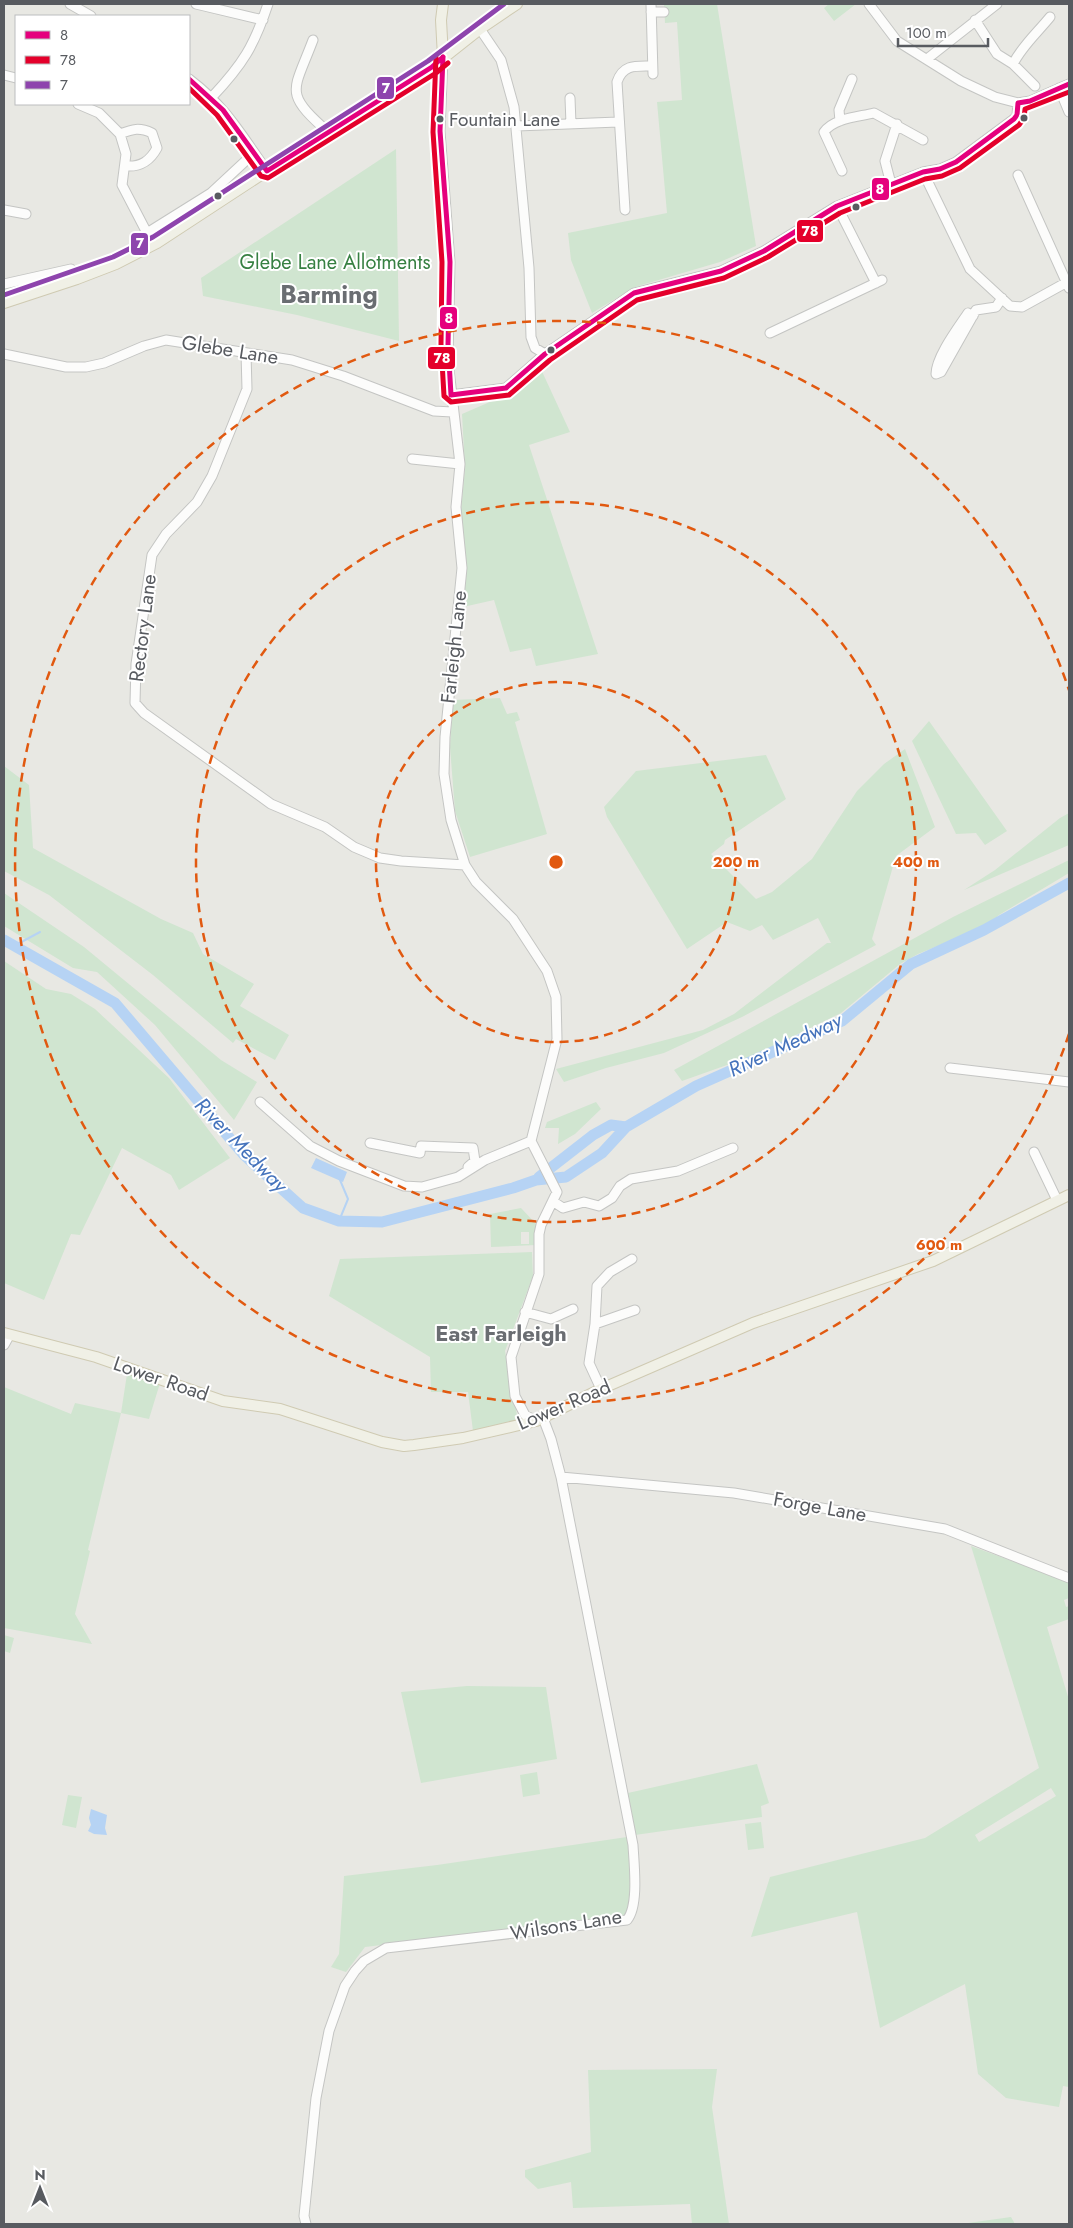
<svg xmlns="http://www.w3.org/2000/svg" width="1073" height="2228" viewBox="0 0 1073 2228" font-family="Jost,sans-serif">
<rect width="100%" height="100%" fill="#e8e8e3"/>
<path fill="#d0e5d0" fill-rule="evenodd" d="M 664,4 L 717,4 L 756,246 L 720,262 L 635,287 L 592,313 L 571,260 L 568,233 L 667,213 L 657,102 L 682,100 L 677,22 L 665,23 Z
M 829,4 L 856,4 L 834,21 L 824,8 Z
M 396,149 L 399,341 L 297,315 L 203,296 L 201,278 Z
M 68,271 L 72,275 L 4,298 L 4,286 Z
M 539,365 L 570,432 L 529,445 L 598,654 L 536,666 L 531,648 L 510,652 L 494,600 L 463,607 L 466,563 L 461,511 L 465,468 L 462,414 L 506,395 Z
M 500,698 L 507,714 L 517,712 L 520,720 L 515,722 L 547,834 L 470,857 L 455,811 L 450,747 L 453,700 Z
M 929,721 L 1007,831 L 985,845 L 976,833 L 956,834 L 912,741 Z
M 905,749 L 935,827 L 896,856 L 872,939 L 876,945 L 742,1017 L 664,1053 L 606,1068 L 564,1082 L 556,1069 L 703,1030 L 734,1014 L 827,943 L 831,943 L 818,918 L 773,940 L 762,925 L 750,931 L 727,922 L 687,949 L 607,817 L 604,807 L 636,771 L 766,755 L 786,799 L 725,840 L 724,844 L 711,854 L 756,899 L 772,892 L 812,859 L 857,791 L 884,764 Z
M 4,766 L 29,785 L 33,848 L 161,919 L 193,933 L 203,954 L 254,984 L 240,1006 L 289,1035 L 275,1060 L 236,1039 L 233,1043 L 153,975 L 49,895 L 4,871 Z
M 1069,813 L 1069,845 L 964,890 L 995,870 L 1060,818 Z
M 1069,860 L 1069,873 L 999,915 L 987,926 L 918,954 L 900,964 L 841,1013 L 755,1055 L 682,1081 L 674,1070 L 953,917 Z
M 4,893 L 84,947 L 221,1060 L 257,1082 L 234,1120 L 155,1025 L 97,972 L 73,968 L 4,926 Z
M 4,961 L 46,989 L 71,994 L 95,1009 L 169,1078 L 230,1158 L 179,1190 L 171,1175 L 122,1148 L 80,1235 L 71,1234 L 44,1300 L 4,1283 Z
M 596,1102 L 601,1109 L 575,1134 L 558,1144 L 559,1128 L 545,1128 L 547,1122 Z
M 521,1208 L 536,1224 L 536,1245 L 491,1247 L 490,1214 ZM 521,1232 L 529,1232 L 529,1244 L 521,1244 Z
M 532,1252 L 533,1276 L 505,1351 L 517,1415 L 514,1421 L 473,1431 L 468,1392 L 431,1392 L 430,1357 L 329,1296 L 340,1259 Z
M 127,1374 L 160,1383 L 149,1419 L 121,1413 L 88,1550 L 90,1551 L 75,1614 L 92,1644 L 4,1628 L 4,1387 L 71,1414 L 75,1403 L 121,1413 Z
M 971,1546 L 1069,1582 L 1069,1598 L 1064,1600 L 1066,1607 L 1069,1606 L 1069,1619 L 1047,1627 L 1069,1700 L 1069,2087 L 1063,2086 L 1059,2107 L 1006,2098 L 978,2074 L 965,1984 L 880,2028 L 857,1912 L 751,1937 L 770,1877 L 925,1838 L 1039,1768 ZM 1051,1788 L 1056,1796 L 979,1842 L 975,1835 Z
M 4,1635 L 14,1638 L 10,1653 L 4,1651 Z
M 467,1686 L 546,1687 L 557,1759 L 421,1783 L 401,1692 Z
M 757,1764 L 769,1803 L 761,1806 L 762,1817 L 635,1835 L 628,1793 Z
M 537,1772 L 540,1794 L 523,1797 L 520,1775 Z
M 68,1795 L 82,1797 L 76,1828 L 62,1825 Z
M 761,1822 L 764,1848 L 748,1850 L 745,1824 Z
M 627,1837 C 631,1861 635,1893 625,1916 L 365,1947 L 346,1972 L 331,1967 L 339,1954 L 344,1876 L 437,1865 Z
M 717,2069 L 712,2107 L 729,2224 L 692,2224 L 690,2204 L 573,2208 L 571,2182 L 538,2189 L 525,2177 L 525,2170 L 591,2152 L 588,2070 Z
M 1011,2217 L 1015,2224 L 961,2224 Z"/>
<path fill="#b6d3f4" d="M 316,1158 L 347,1172 L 343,1182 L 311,1168 Z
M 91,1809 L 107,1815 L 105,1828 L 107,1835 L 94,1834 L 88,1831 L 91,1825 L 89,1818 Z"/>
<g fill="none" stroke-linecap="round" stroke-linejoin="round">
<path stroke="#b6d3f4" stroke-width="2" d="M 14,946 L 40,932
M 339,1221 L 348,1199 L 340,1180"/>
<path stroke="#b6d3f4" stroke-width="11" d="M 4,940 L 115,1003 L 244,1155 L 303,1208 L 339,1221 L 382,1222 L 513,1188 L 536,1180 L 566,1177 L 602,1153 L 626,1127 L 696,1086 L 842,1021 L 911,964 L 984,930 L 1069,883
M 539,1177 L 593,1135 L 611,1125 L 626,1127"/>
<defs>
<path id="minor" d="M 70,4 L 91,16
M 196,4 L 263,20
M 651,4 L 653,74
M 869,4 L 897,41 L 961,81 L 995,97 L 1018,103 L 1030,101 L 1069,84
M 651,12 L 664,12
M 975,20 L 997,54 L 1013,64 L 1035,86
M 480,29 L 501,60 L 514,107 L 529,268 L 531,337 L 535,348 L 545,354
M 313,40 C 293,93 283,92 329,133
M 443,57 L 440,131 L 450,262 L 448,361 L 460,464 L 456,507 L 462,568 L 445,737 L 444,774 L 451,820 L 465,865 L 476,882 L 513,919 L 547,971 L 556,997 L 557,1039 L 531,1141 L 557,1192 L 541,1225 L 539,1234 L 539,1274 L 511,1357 L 515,1396 L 525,1415 L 536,1421
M 927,59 L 997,4
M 1013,64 C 1022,46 1037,33 1050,17
M 4,75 L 16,78
M 189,79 C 226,107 240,133 267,171
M 1059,88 L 1069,112
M 212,97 C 243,64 254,46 268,4
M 570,98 L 571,124
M 78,104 L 99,113 L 120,134 L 126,154 L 122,185 L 147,233 L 211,193 L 254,153
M 840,121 L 839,110 L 852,79
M 517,126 L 618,122
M 120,134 C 133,129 139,127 152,133 L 157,148 C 150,161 141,167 126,166
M 842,171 L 824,132 C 834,118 858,117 874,113 L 923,140
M 923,172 L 970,269 L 1010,306 L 1022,307 L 1069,281
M 1018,175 L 1069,288
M 891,184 L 885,161 L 897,124
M 837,206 L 876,283
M 4,210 L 26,214
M 625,210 L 617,82 C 623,64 636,66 652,66
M 4,284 L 71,269 L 77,279
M 973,316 L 968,313 C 958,328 936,357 936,374 L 941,372 L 976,310 L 996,307 L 1002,298
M 770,333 L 882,280
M 246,353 L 247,389 L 212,476 L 197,502 L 166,534 L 152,555 L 136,664 L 135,703 L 144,713 L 271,804 L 325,827 L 354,847 L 380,858 L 401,861 L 465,865
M 4,354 L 66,367 L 86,367 L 104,363 L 144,346 L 166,340 L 292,360 L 343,376 L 434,411 L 452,412
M 451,395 L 506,388 L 545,354 L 634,293 L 721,271 L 764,251 L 837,206 L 923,172 L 940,169 L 956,162 L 1014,119 L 1017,115 L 1018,103
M 412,459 L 460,464
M 950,1068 L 1069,1082
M 260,1102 L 310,1146 L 339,1161 L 404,1186 L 422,1187 L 458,1177 L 485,1160 L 531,1141
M 370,1143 L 420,1153 L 421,1146 L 473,1148 L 475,1161 L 468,1167
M 1034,1152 L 1057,1200
M 554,1202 L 563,1208 L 584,1202 L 599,1206 L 612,1198 L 620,1186 L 631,1179 L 678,1171 L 733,1148
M 525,1312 L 551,1319 L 573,1309
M 595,1324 L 597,1286 L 610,1272 L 632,1259
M 4,1345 L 9,1336
M 601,1389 L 589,1363 L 595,1324 L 635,1310
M 561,1477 L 734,1493 L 945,1529 L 1069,1578
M 306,2224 L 304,2216 L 316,2098 L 329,2031 L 345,1986 L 355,1971 L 364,1961 L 386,1948 L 627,1920 C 639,1906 634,1864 633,1845 L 561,1477 L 551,1439 L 543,1418"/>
<path id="major" d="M 443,57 L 441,20 L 443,4
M 4,303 L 77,279 L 116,264 L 157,243 L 267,171 L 432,67 L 480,29 L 517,4
M 4,1333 L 96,1357 L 223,1401 L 280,1409 L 382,1442 L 404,1446 L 414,1445 L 463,1438 L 536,1421 L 601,1389 L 753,1323 L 933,1261 L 1069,1195"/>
</defs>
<use href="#minor" stroke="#c4c5c3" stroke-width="11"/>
<use href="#major" stroke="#cfcab2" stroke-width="12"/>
<use href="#minor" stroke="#fcfcfb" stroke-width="9"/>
<use href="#major" stroke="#f0f0e6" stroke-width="10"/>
<defs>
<path id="bus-1" d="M 443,57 L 440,131 L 450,262 L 448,344 L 451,395 L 506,388 L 545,354 L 634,293 L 721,271 L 764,251 L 837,206 L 923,172 L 940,169 L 956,162 L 1014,119 L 1017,115 L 1018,103 L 1030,101 L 1069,84
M 189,79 L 223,110 L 267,171 L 432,67 L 443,57"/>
<path id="bus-2" d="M 436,57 L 433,132 L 442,262 L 441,344 L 444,396 L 451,402 L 509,395 L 550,360 L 637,300 L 724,278 L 768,257 L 840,213 L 925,179 L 942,176 L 960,168 L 1019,125 L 1024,118 L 1025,109 L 1069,92
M 189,88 L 217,115 L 261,176 L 268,178 L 436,73 L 448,63"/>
<path id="bus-3" d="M 4,295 L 113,257 L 153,237 L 428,61 L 504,4"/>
</defs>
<use href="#bus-1" stroke="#fff" stroke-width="9"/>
<use href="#bus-2" stroke="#fff" stroke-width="9"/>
<use href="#bus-3" stroke="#fff" stroke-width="9"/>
<use href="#bus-1" stroke="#e5007d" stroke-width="5"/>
<use href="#bus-2" stroke="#e4002b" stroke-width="5"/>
<use href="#bus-3" stroke="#8e44ad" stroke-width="5"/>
</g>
<g fill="none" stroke="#e15910" stroke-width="2.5" stroke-dasharray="9 6">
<circle cx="556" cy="862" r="180"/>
<circle cx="556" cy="862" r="360"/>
<path d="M1069 1034A541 541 0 1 1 1069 690"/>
</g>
<g fill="#585b60" stroke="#fff" stroke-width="2">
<circle cx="1024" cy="118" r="4.5"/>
<circle cx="440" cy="119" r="4.5"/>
<circle cx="234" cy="139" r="4.5"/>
<circle cx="218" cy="196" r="4.5"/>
<circle cx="856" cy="207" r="4.5"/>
<circle cx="551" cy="350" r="4.5"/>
</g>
<g text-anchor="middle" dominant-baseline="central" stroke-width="4" stroke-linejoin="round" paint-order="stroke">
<g font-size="19" fill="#585b60" stroke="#fff" text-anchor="start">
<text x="449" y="119">Fountain Lane</text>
</g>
<g font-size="20" fill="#378042" stroke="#fff">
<text x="335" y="262">Glebe Lane Allotments</text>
</g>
<g font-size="20" fill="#585b60" stroke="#fff">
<text transform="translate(230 350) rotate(9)">Glebe Lane</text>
<text transform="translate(143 628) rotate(-83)">Rectory Lane</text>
<text transform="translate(454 647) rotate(-84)">Farleigh Lane</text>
<text transform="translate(161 1379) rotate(19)">Lower Road</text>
<text transform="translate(564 1405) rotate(-23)">Lower Road</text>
<text transform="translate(820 1507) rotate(10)">Forge Lane</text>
<text transform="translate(566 1925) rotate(-9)">Wilsons Lane</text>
</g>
<g font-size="21" font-style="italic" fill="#4573bc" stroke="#fff">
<text transform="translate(785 1045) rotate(-25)">River Medway</text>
<text transform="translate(241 1145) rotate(46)">River Medway</text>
</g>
<g font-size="22" font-weight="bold" fill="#6a6d72" stroke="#fff">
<text x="501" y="1333">East Farleigh</text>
</g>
<g font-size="25" font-weight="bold" fill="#6a6d72" stroke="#fff">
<text x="329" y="294">Barming</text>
</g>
</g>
<circle cx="556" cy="862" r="8" fill="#e15910" stroke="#fff" stroke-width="2.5"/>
<g font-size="15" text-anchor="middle" font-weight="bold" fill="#e15910" stroke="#fff" stroke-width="4" stroke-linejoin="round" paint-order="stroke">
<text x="736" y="867">200 m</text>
<text x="916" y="867">400 m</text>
<text x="939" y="1250">600 m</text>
</g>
<g stroke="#fff" stroke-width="2">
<rect x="376" y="76" width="19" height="24" rx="5" fill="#8e44ad"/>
<rect x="871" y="177" width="19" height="24" rx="5" fill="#e5007d"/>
<rect x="796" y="219" width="28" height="24" rx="5" fill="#e4002b"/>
<rect x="130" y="232" width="19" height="24" rx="5" fill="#8e44ad"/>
<rect x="439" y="306" width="19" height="24" rx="5" fill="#e5007d"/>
<rect x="427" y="346" width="29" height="24" rx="5" fill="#e4002b"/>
</g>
<g font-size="14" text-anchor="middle" font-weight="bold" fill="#fff">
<text x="386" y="93">7</text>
<text x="880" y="194">8</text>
<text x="810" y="236">78</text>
<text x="140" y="248">7</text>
<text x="449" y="323">8</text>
<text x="442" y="363">78</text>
</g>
<rect width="1073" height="2228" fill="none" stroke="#585b60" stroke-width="10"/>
<rect x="15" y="15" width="175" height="90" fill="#ffffff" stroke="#bcbdbf"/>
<rect x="25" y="31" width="25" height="8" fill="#e5007d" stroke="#bcbdbf"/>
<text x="60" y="40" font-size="15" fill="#585b60">8</text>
<rect x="25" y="56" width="25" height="8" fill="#e4002b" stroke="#bcbdbf"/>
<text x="60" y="65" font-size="15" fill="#585b60">78</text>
<rect x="25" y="81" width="25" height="8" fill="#8e44ad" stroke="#bcbdbf"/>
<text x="60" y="90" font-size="15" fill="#585b60">7</text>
<g transform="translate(40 2188)" stroke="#ffffff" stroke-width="4" paint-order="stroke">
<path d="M0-4L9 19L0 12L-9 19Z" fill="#585b60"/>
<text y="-8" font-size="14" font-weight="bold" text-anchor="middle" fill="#585b60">N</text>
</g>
<path d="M898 38v8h90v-8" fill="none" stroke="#585b60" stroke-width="2.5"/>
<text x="906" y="38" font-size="15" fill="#585b60" stroke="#ffffff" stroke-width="4" paint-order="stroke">100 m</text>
</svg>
